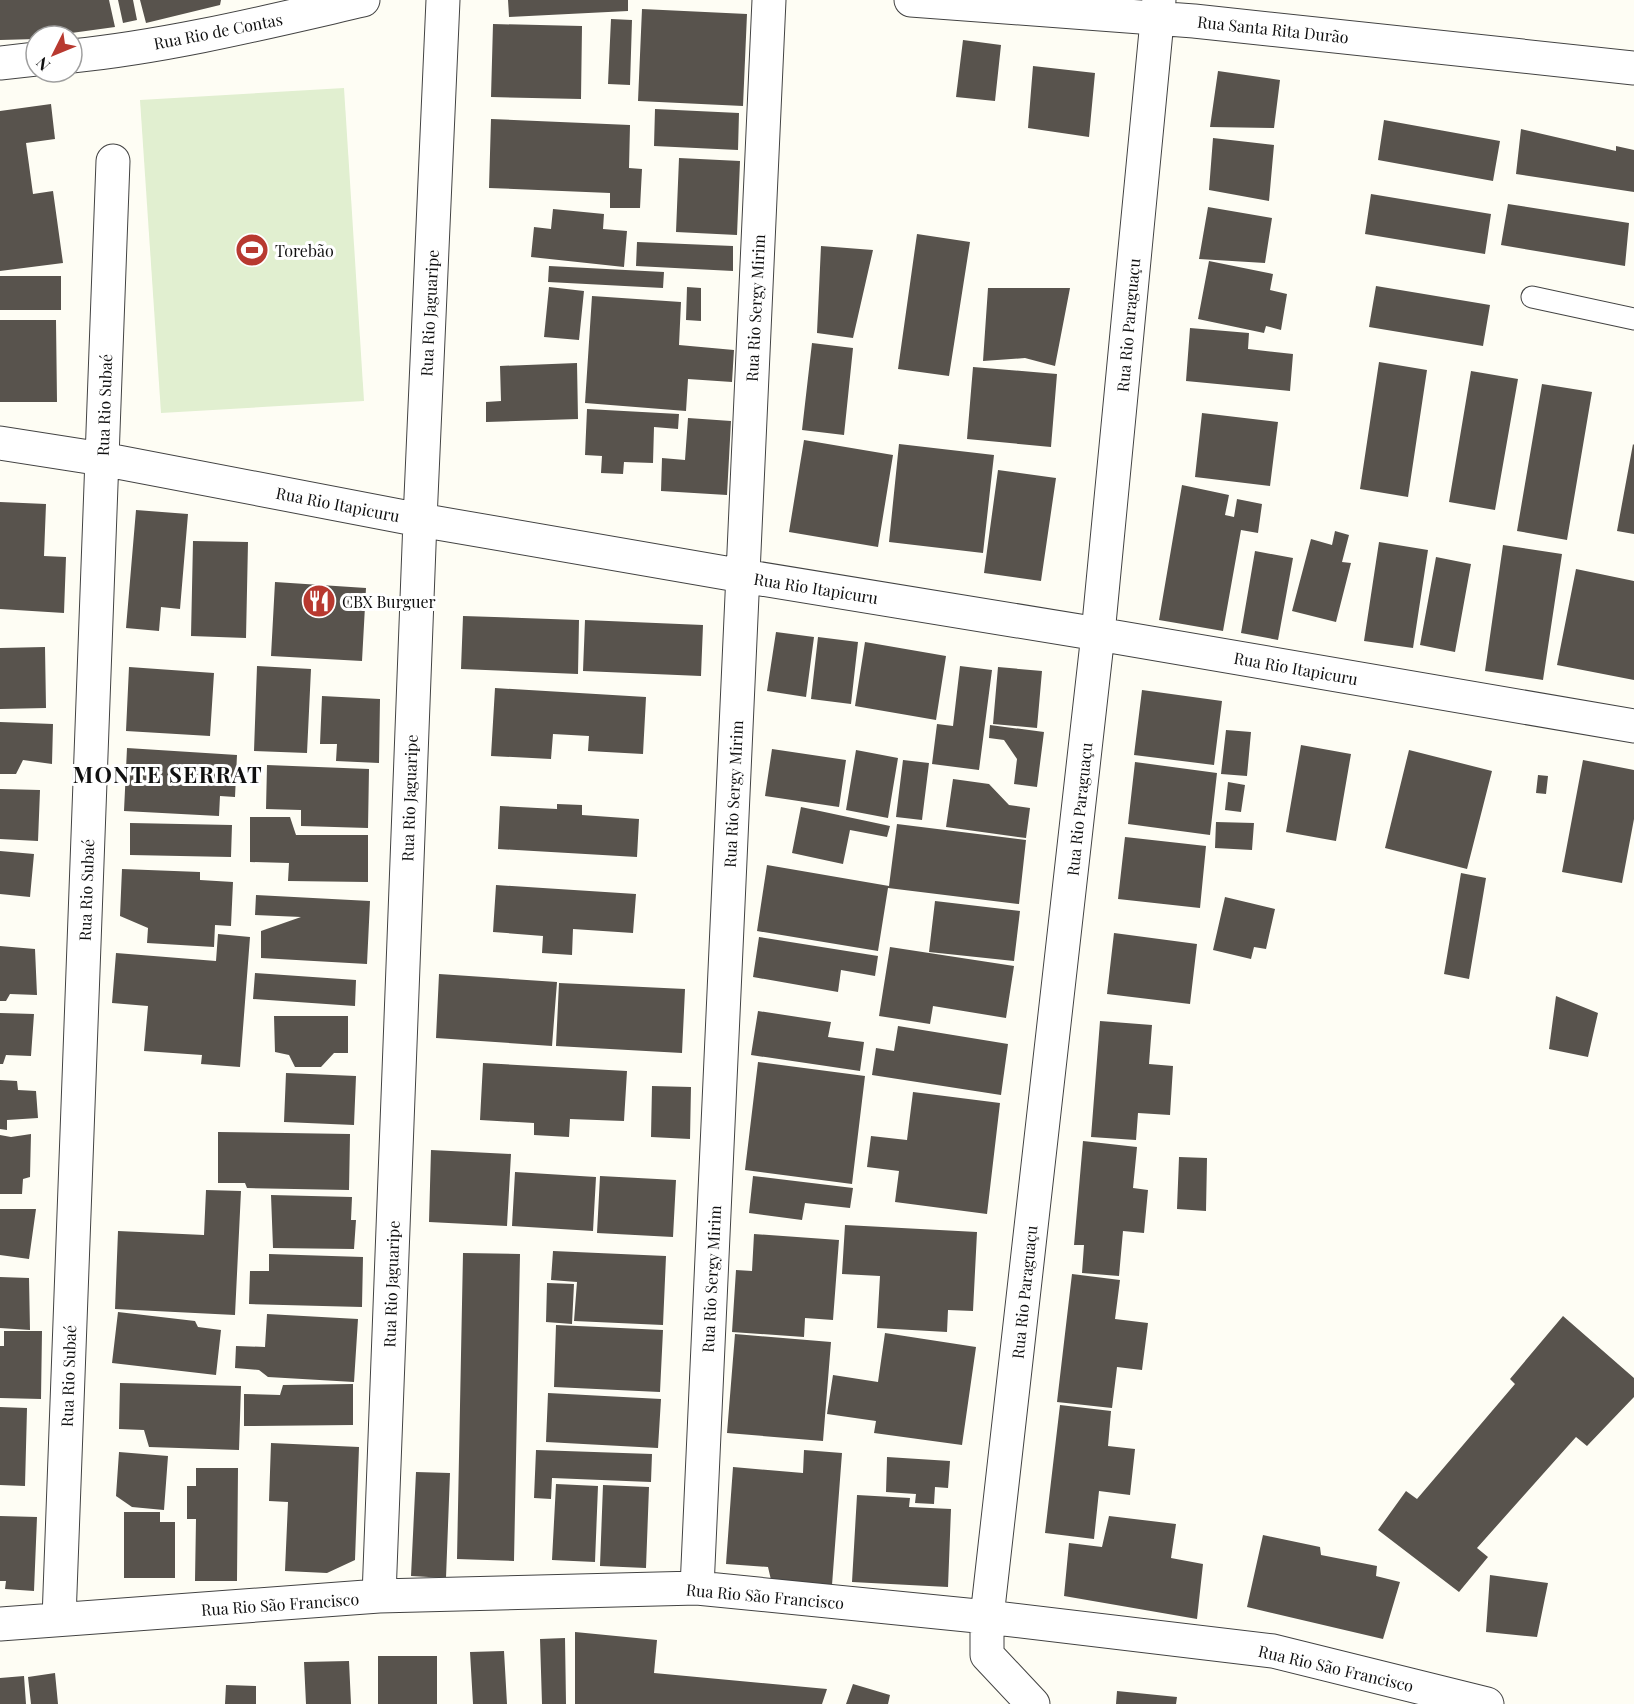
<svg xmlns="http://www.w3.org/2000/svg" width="1634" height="1704" viewBox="0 0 1634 1704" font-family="'Playfair Display',serif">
<rect width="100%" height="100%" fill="#fefdf4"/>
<path fill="#e1efd0" d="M 344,88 L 364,401 L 161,413 L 140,100 Z"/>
<path fill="#58534d" d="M 0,0 L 109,0 L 115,27 L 64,34 L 65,36 L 36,36 L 36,39 L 0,40 Z
M 118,0 L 133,0 L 137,20 L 123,23 Z
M 140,0 L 221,0 L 220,5 L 146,23 Z
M 508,0 L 628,0 L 628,11 L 509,17 Z
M 642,9 L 747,14 L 743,106 L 638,101 Z
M 611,19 L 632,20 L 630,85 L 608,84 Z
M 493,24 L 582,26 L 581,99 L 491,97 Z
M 963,40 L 1001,45 L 995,101 L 956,97 Z
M 1033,66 L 1095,73 L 1089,137 L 1028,128 Z
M 1218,71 L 1280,80 L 1274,128 L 1210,127 Z
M 51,104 L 55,139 L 26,143 L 33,194 L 53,191 L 63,263 L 0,271 L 0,111 Z
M 655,109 L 739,113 L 738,150 L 654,146 Z
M 491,119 L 630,125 L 629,168 L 642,169 L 640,208 L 610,208 L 610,193 L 489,188 Z
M 1384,120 L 1500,141 L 1493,181 L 1378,160 Z
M 1521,129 L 1616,151 L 1616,146 L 1634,150 L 1634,192 L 1516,174 Z
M 1213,138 L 1274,145 L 1269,201 L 1209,190 Z
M 679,158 L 740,161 L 737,235 L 676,232 Z
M 1371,194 L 1491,214 L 1485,254 L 1365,234 Z
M 1508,204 L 1629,223 L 1625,266 L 1501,245 Z
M 1208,207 L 1272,218 L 1265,263 L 1199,259 Z
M 553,209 L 604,214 L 603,229 L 627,231 L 624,267 L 531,257 L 534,227 L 551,229 Z
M 917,234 L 970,242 L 949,376 L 898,369 Z
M 637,242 L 733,246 L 733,271 L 636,266 Z
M 821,246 L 873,250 L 853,338 L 817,333 Z
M 1209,261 L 1273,274 L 1270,290 L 1287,294 L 1281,330 L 1266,326 L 1264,333 L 1198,319 Z
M 549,266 L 664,272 L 663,288 L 548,282 Z
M 0,276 L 61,276 L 61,310 L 0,310 Z
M 1376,286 L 1490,305 L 1483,346 L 1369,327 Z
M 549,287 L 584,291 L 579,340 L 544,337 Z
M 687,287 L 701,288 L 701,321 L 686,320 Z
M 988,288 L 1070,288 L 1055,366 L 1025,358 L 983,361 Z
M 592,296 L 681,302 L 679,345 L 734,350 L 732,382 L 688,379 L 686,411 L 585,403 Z
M 0,320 L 56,320 L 57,402 L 0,402 Z
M 1190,328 L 1249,333 L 1248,349 L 1293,354 L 1290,391 L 1186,381 Z
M 812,343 L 853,348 L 844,435 L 802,430 Z
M 1379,362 L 1427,370 L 1408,497 L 1360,489 Z
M 577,363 L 578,419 L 486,422 L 486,402 L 501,401 L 500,366 Z
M 973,367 L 1057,374 L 1051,447 L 967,439 Z
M 1471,371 L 1518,379 L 1495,510 L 1449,502 Z
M 1542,384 L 1592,392 L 1567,540 L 1517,531 Z
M 587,409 L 679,414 L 678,429 L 654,427 L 653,463 L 624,462 L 623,474 L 601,473 L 602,456 L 585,455 Z
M 1202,413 L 1278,422 L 1270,486 L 1195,477 Z
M 688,418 L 731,421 L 727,495 L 661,491 L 662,458 L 685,460 Z
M 804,440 L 893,455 L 878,547 L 789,532 Z
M 899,444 L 994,455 L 983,553 L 889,542 Z
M 1633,444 L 1634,445 L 1634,534 L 1617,531 Z
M 998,470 L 1056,478 L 1041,581 L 984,573 Z
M 1182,485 L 1229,495 L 1225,515 L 1234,517 L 1237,499 L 1262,504 L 1258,533 L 1241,530 L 1223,631 L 1159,620 Z
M 0,502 L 46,504 L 44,556 L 66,557 L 64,613 L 0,609 Z
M 136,510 L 188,514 L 180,609 L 161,607 L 159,631 L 126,628 Z
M 1335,531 L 1349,535 L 1342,562 L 1351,563 L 1336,622 L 1292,611 L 1311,539 L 1332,545 Z
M 193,541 L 248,542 L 246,638 L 191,636 Z
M 1379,542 L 1428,550 L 1413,648 L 1364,641 Z
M 1503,545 L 1562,554 L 1543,680 L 1485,671 Z
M 1255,551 L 1293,558 L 1278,640 L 1241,633 Z
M 1436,557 L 1471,564 L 1455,652 L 1420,645 Z
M 1576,569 L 1634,581 L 1634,680 L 1557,665 Z
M 275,582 L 366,588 L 362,661 L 271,656 Z
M 463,616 L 579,620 L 578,674 L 461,669 Z
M 585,620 L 703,625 L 701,676 L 583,671 Z
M 776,632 L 814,637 L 806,697 L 767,691 Z
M 818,637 L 858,642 L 851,704 L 811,699 Z
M 865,642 L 946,656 L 936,720 L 855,706 Z
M 45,647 L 46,708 L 0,709 L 0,648 Z
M 257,666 L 311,669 L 307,753 L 254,751 Z
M 960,666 L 992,670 L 979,770 L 932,764 L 937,724 L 953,726 Z
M 129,667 L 214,673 L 210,736 L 126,731 Z
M 998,667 L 1042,671 L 1037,728 L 993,724 Z
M 495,688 L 646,697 L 643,754 L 588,751 L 589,736 L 553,734 L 551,759 L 491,756 Z
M 1142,690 L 1222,701 L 1214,765 L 1134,755 Z
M 322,696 L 380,699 L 379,763 L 336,761 L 337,744 L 320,744 Z
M 0,722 L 53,724 L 52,764 L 23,760 L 16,774 L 0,774 Z
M 990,725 L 1044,732 L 1037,787 L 1014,784 L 1017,759 L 1004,740 L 989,738 Z
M 1226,730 L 1251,732 L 1247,776 L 1221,774 Z
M 1301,745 L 1351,754 L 1336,841 L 1286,832 Z
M 127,748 L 237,755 L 235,797 L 220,796 L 219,816 L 124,811 Z
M 772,749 L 846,760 L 839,807 L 765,796 Z
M 856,750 L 898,758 L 888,818 L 846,810 Z
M 1409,750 L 1492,771 L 1467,869 L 1385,848 Z
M 903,760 L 929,763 L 922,820 L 896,817 Z
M 1583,760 L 1634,770 L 1634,819 L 1622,883 L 1562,872 Z
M 1135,762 L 1217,773 L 1210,835 L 1128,824 Z
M 267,765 L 369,769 L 368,828 L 301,826 L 301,810 L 266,809 Z
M 1538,775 L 1548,776 L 1546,794 L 1536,793 Z
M 953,779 L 989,784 L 1009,805 L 1030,808 L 1026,838 L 946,827 Z
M 1228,782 L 1245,785 L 1241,812 L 1225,810 Z
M 0,789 L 40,790 L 38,841 L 0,839 Z
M 557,804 L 582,805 L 582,815 L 639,819 L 637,857 L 498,849 L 500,806 L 557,809 Z
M 801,807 L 890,826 L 887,837 L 850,830 L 843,864 L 792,853 Z
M 250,817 L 290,817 L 296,835 L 368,835 L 368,882 L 288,881 L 289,863 L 250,862 Z
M 1216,822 L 1254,823 L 1252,850 L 1215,848 Z
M 130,823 L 232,825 L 231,857 L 130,855 Z
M 897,824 L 1026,840 L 1019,904 L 888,888 L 878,951 L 757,931 L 767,865 L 889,886 Z
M 1125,837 L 1206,846 L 1200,908 L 1118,899 Z
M 0,851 L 34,854 L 30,897 L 0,894 Z
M 122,869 L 200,872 L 200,880 L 233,882 L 231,926 L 215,925 L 214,947 L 147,943 L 148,928 L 120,916 Z
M 1461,873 L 1486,878 L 1469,979 L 1444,974 Z
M 496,885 L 636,894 L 633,933 L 573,929 L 572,955 L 542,953 L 543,936 L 493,932 Z
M 256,895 L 370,901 L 367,964 L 261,958 L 261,931 L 301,917 L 255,915 Z
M 1225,897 L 1275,909 L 1266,949 L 1254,947 L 1251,959 L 1213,950 Z
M 935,901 L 1020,911 L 1014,961 L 929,952 Z
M 1114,933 L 1197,944 L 1190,1004 L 1107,994 Z
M 218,934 L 250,937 L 240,1067 L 201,1064 L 202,1055 L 144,1051 L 148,1006 L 112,1003 L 116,953 L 216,961 Z
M 759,937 L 878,956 L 875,976 L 841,970 L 838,992 L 753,977 Z
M 0,946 L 35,949 L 37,995 L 10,994 L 6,1001 L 0,1001 Z
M 890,947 L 1014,966 L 1006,1018 L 933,1006 L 930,1024 L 879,1016 Z
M 255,973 L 356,980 L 355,1006 L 253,999 Z
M 439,974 L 557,982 L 552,1046 L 436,1038 Z
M 559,983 L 685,989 L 682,1053 L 556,1046 Z
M 1556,996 L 1598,1013 L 1588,1057 L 1549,1049 Z
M 758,1011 L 831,1022 L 828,1037 L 864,1042 L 860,1071 L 751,1055 Z
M 0,1013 L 34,1014 L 31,1056 L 6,1055 L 3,1064 L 0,1064 Z
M 274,1016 L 348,1016 L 348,1053 L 334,1053 L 321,1067 L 295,1067 L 289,1055 L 275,1052 Z
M 1100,1021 L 1152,1025 L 1149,1064 L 1173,1066 L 1170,1115 L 1138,1113 L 1136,1140 L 1091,1137 Z
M 898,1026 L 1008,1044 L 1001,1095 L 872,1075 L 876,1048 L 894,1051 Z
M 758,1062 L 865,1076 L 852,1184 L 745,1170 Z
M 483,1063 L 627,1071 L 624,1121 L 570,1119 L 569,1137 L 534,1135 L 534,1123 L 480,1120 Z
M 286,1073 L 356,1076 L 354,1125 L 284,1122 Z
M 0,1080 L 17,1081 L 18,1090 L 36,1091 L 38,1118 L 7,1120 L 7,1130 L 0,1129 Z
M 652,1086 L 691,1087 L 690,1139 L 651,1137 Z
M 913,1092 L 1000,1103 L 987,1214 L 895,1202 L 899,1171 L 867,1167 L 871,1136 L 907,1140 Z
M 218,1132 L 350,1134 L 349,1190 L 247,1188 L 245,1183 L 218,1183 Z
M 31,1134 L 30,1177 L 23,1179 L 22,1194 L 0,1194 L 0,1135 L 11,1137 Z
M 1083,1141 L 1137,1147 L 1133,1188 L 1148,1190 L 1144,1233 L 1123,1231 L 1119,1276 L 1082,1273 L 1084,1245 L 1074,1245 Z
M 431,1150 L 511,1154 L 507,1226 L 429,1222 Z
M 1179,1157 L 1207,1158 L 1206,1211 L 1177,1209 Z
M 515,1172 L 596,1177 L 593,1231 L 512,1226 Z
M 600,1176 L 676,1180 L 673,1237 L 597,1233 Z
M 753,1176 L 853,1188 L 850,1208 L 805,1203 L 802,1220 L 749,1213 Z
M 206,1190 L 241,1191 L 235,1315 L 115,1309 L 118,1231 L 204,1235 Z
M 271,1195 L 352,1197 L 351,1220 L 356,1220 L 354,1249 L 273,1248 Z
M 0,1209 L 36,1209 L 29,1259 L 0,1255 Z
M 845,1225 L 977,1232 L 973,1311 L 948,1310 L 947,1332 L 877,1328 L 880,1276 L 842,1274 Z
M 754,1234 L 839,1240 L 833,1320 L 805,1318 L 804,1337 L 732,1332 L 736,1270 L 752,1271 Z
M 553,1251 L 666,1256 L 663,1325 L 574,1321 L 577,1282 L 551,1280 Z
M 463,1253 L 520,1254 L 514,1561 L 457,1559 Z
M 269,1254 L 363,1257 L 362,1307 L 249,1304 L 250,1271 L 269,1271 Z
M 1072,1274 L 1120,1280 L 1115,1319 L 1148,1323 L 1142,1370 L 1117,1367 L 1112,1408 L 1057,1402 Z
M 0,1277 L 29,1278 L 30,1330 L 0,1328 Z
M 547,1283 L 574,1284 L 572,1324 L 546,1322 Z
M 118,1312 L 195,1321 L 198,1327 L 221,1330 L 216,1375 L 112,1363 Z
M 267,1314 L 358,1319 L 354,1382 L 268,1377 L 259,1370 L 235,1368 L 236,1346 L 265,1347 Z
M 1563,1316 L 1634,1378 L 1634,1397 L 1587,1446 L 1576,1437 L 1477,1548 L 1488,1557 L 1459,1592 L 1378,1530 L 1406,1491 L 1417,1499 L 1515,1384 L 1510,1379 Z
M 556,1325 L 663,1330 L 660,1392 L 554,1387 Z
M 4,1331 L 42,1331 L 41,1399 L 0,1398 L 0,1346 L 4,1346 Z
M 885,1333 L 976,1347 L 962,1445 L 874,1433 L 876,1421 L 827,1414 L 833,1375 L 878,1382 Z
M 735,1334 L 831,1342 L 823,1441 L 727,1433 Z
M 120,1383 L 241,1386 L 239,1450 L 149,1447 L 144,1430 L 119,1429 Z
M 353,1384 L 353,1425 L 244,1426 L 244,1394 L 280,1395 L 283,1385 Z
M 548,1393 L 661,1399 L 658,1448 L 546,1442 Z
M 1060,1405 L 1111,1411 L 1108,1446 L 1135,1449 L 1130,1495 L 1099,1491 L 1094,1539 L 1045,1533 Z
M 0,1407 L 27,1408 L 25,1486 L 0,1485 Z
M 271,1443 L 359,1447 L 355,1560 L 327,1573 L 285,1571 L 288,1502 L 269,1501 Z
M 536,1450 L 652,1454 L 651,1482 L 552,1478 L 551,1499 L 534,1498 Z
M 804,1450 L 842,1453 L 832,1585 L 771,1580 L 768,1567 L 726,1564 L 733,1467 L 803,1473 Z
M 119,1452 L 168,1456 L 164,1510 L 132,1507 L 116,1496 Z
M 887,1457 L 950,1461 L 948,1488 L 935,1487 L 934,1504 L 915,1503 L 916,1494 L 886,1492 Z
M 196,1468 L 238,1468 L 237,1581 L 195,1581 L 196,1519 L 187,1519 L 187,1486 L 196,1486 Z
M 416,1472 L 450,1473 L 446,1578 L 411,1576 Z
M 556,1484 L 598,1486 L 595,1562 L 552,1560 Z
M 603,1485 L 649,1487 L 646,1568 L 600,1566 Z
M 857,1495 L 910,1498 L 909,1507 L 951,1509 L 948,1587 L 852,1582 Z
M 124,1512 L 160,1512 L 160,1522 L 175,1522 L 175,1578 L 124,1578 Z
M 0,1516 L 37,1517 L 34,1591 L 5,1589 L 6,1581 L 0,1581 Z
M 1109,1516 L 1176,1524 L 1171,1558 L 1203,1564 L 1197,1619 L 1064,1596 L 1069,1543 L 1102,1547 Z
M 1263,1535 L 1320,1547 L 1321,1555 L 1377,1566 L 1376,1576 L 1400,1582 L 1383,1639 L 1247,1607 Z
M 1490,1575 L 1548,1583 L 1537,1637 L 1486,1632 Z
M 575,1632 L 657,1640 L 654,1673 L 827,1689 L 822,1704 L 575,1704 Z
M 565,1638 L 566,1704 L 542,1704 L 540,1639 Z
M 504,1651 L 507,1704 L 473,1704 L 470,1652 Z
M 378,1656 L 437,1656 L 437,1704 L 378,1704 Z
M 349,1661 L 351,1704 L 306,1704 L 304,1662 Z
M 55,1673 L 58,1704 L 31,1704 L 28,1677 Z
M 24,1676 L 26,1704 L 0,1704 L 0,1678 Z
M 853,1684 L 890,1695 L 888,1704 L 846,1704 Z
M 226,1685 L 256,1686 L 256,1704 L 225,1704 Z
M 1117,1691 L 1177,1697 L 1176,1704 L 1116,1704 Z"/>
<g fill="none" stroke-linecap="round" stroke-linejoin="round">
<defs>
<path id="lane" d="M 1532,297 L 1634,319"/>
<path id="street" d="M 911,0 L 1194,21 L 1634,68
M 72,56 C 170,46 267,22 363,0
M 0,63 L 36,59
M 0,443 L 102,459 L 420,520 L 743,576 L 1098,634 L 1634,726
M 697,1588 L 769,0
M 379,1596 L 420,520 L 443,0
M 59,1619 L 113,161
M 0,1624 L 379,1596 L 697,1588 L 987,1617 L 1273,1651 L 1487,1704
M 1033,1704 L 987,1655 L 987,1617 L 1098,634 L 1159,0"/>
</defs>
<use href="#lane" stroke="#434343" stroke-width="23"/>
<use href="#street" stroke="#434343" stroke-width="35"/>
<use href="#lane" stroke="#fff" stroke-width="21"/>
<use href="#street" stroke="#fff" stroke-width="33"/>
</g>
<defs>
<symbol id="stadium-disc" viewBox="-11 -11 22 22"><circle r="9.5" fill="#b83930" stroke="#fff"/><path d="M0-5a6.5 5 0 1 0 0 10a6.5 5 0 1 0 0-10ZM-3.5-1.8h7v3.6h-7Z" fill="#fff"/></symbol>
<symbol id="restaurant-disc" viewBox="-11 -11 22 22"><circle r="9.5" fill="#b83930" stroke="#fff"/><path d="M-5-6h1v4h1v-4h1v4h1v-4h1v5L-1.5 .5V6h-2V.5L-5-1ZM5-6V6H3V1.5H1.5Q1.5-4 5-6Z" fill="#fff"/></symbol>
</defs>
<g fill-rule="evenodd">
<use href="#stadium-disc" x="233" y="231" width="38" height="38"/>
<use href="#restaurant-disc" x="300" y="582" width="38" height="38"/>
</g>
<g text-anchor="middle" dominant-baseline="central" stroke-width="6" stroke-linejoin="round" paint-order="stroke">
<g font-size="16" fill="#101010" stroke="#fff">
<text transform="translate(1273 29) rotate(6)">Rua Santa Rita Durão</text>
<text transform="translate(218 31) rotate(-11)">Rua Rio de Contas</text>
<text transform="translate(755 308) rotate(-87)">Rua Rio Sergy Mirim</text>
<text transform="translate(429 313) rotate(-87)">Rua Rio Jaguaripe</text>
<text transform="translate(1128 325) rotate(-85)">Rua Rio Paraguaçu</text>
<text transform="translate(104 405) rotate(-88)">Rua Rio Subaé</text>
<text transform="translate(338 504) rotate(11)">Rua Rio Itapicuru</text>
<text transform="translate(816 588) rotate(9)">Rua Rio Itapicuru</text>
<text transform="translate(1296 668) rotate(10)">Rua Rio Itapicuru</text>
<text transform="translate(733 794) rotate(-87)">Rua Rio Sergy Mirim</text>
<text transform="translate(409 798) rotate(-88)">Rua Rio Jaguaripe</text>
<text transform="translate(1079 809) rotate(-84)">Rua Rio Paraguaçu</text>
<text transform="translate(86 890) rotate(-88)">Rua Rio Subaé</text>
<text transform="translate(711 1279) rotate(-87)">Rua Rio Sergy Mirim</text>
<text transform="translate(391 1284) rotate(-88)">Rua Rio Jaguaripe</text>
<text transform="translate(1024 1292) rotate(-84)">Rua Rio Paraguaçu</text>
<text transform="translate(68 1376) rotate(-88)">Rua Rio Subaé</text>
<text transform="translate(765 1596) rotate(5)">Rua Rio São Francisco</text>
<text transform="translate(280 1604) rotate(-4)">Rua Rio São Francisco</text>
<text transform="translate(1336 1668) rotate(13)">Rua Rio São Francisco</text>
</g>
<g font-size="16" fill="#101010" stroke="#fff" text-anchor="start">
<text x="275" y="250">Torebão</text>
<text x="342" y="601">CBX Burguer</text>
</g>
<g font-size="22" font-weight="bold" letter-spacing="1.5" fill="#101010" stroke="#fff">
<text x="168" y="774">MONTE SERRAT</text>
</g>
</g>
<g transform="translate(54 54) rotate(227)"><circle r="28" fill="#ffffff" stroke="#9f9f9f" stroke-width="1.5"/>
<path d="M0-4.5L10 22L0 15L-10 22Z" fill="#b83930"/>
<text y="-9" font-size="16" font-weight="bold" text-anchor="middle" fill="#101010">N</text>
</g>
</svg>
